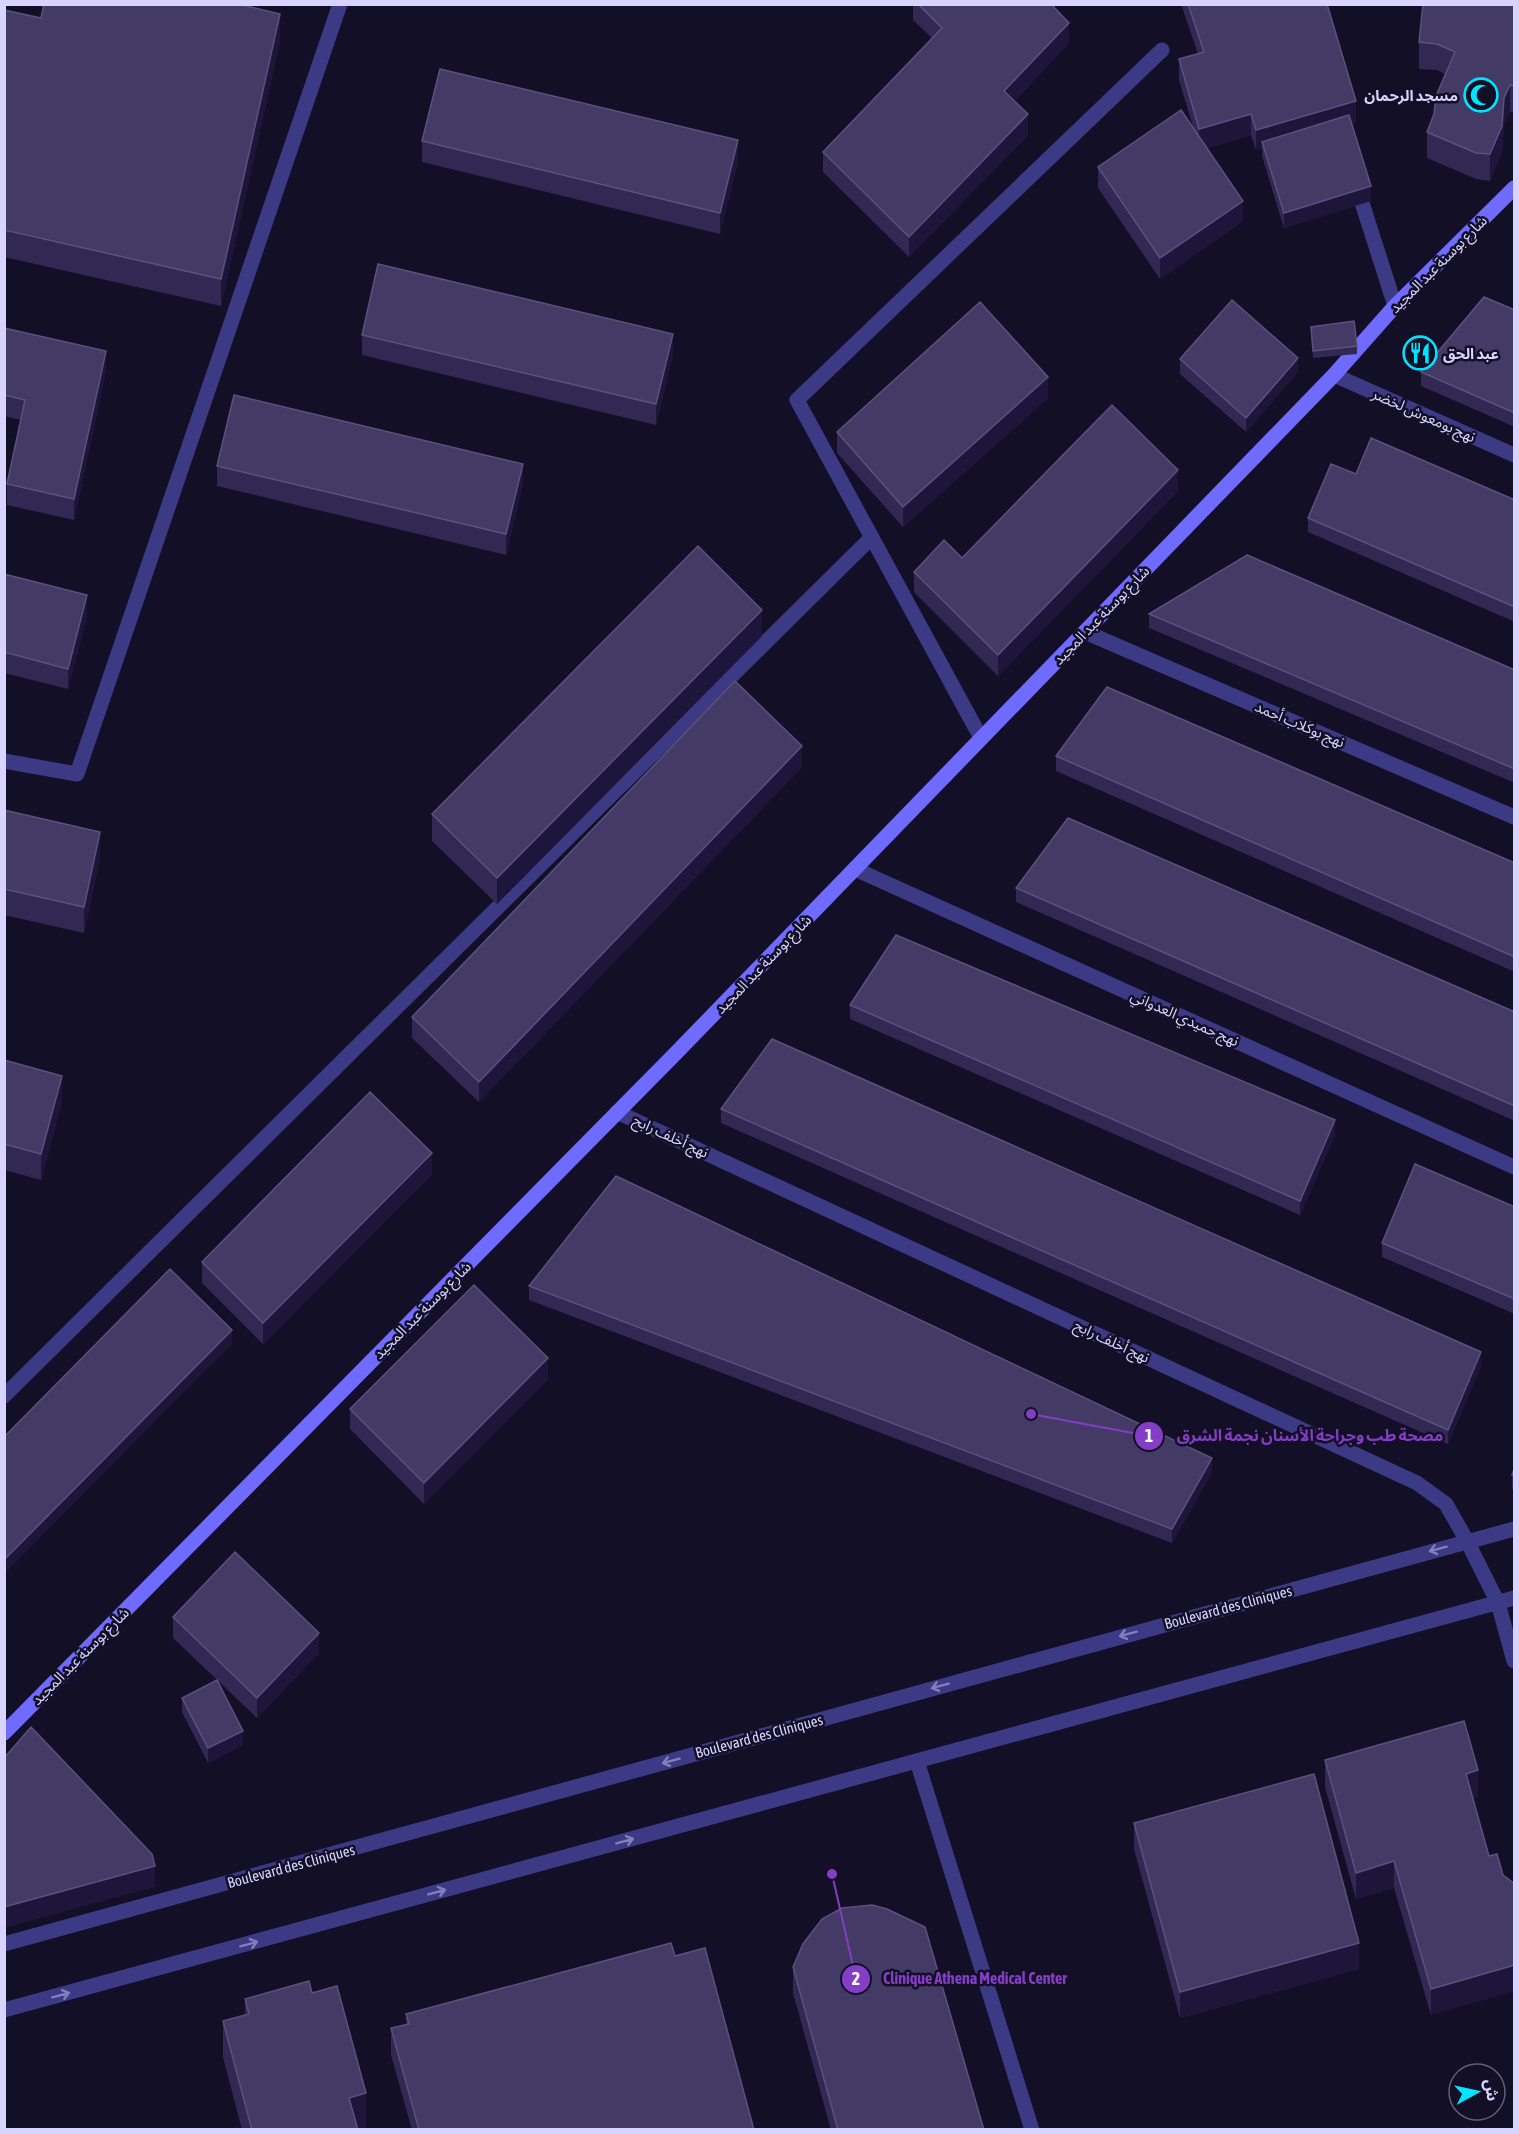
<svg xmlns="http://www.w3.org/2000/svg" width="1519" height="2134" viewBox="0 0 1519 2134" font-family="'Asap Condensed','Noto Sans Arabic',sans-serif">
<rect width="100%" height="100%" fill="#130f26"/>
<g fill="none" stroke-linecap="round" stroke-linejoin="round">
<path stroke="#3d3a85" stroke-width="15" d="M 4,761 L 77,774 L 340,4
M 917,1761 L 1032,2130"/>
<path stroke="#3d3a85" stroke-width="15" d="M 1356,184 L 1395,306
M 1334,375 L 1514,455
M 1085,632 L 1514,817
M 981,738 L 797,400 L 1162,50
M 855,869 L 1514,1167
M 617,1112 L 1417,1483 L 1446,1504 L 1467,1541 L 1498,1603 L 1514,1661
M 4,1396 L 872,537
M 4,1944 L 1514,1529
M 4,2010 L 1514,1598"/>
<path stroke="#6f6bff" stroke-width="15" d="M 4,1733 L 675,1054 L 1334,375 L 1395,306 L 1514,188"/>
</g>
<path fill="#312854" d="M 913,4 L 1051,4 L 1069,43 L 1014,101 L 1028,135 L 909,257 L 823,172 L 823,152 L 932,38 L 913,20 Z
M 1181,4 L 1327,4 L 1356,122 L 1352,123 L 1371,201 L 1284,228 L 1262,156 L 1262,148 L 1256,150 L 1251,135 L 1207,148 L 1243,221 L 1160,279 L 1098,188 L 1098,167 L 1193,127 L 1179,80 L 1179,59 L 1198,54 Z
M 1515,4 L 1515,112 L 1510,112 L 1504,124 L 1502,153 L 1490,181 L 1476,179 L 1427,158 L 1427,132 L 1434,114 L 1445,74 L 1437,70 L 1419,69 L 1419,42 Z
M 4,10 L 41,18 L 280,41 L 221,306 L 4,257 Z
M 422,141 L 738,161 L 720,234 L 422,162 Z
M 1515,310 L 1515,427 L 1421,386 L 1421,372 Z
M 1311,327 L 1357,346 L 1357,354 L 1313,358 Z
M 4,328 L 106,371 L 74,520 L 7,505 L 7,484 L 21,420 L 4,416 Z
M 362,335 L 673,354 L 656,425 L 362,355 Z
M 1180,359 L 1298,372 L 1246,432 L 1180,374 Z
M 1048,398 L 903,527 L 837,453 L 837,432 Z
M 217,466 L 523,484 L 506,555 L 217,486 Z
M 1356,474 L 1515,500 L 1515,622 L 1308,532 L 1308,518 Z
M 1178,491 L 998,676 L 914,592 L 914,572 L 962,558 Z
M 4,574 L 87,616 L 68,689 L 4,673 Z
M 1149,614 L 1515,670 L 1515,783 L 1149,628 Z
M 762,636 L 497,904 L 432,841 L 432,814 Z
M 1056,756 L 1515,863 L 1515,972 L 1056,771 Z
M 802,767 L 479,1102 L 412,1038 L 412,1017 Z
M 4,810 L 100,858 L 84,933 L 4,915 Z
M 1016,888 L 1515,1012 L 1515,1121 L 1016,902 Z
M 850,1005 L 1335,1135 L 1300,1215 L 850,1019 Z
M 4,1060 L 62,1102 L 41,1180 L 4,1170 Z
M 721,1109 L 1481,1366 L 1448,1444 L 721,1123 Z
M 432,1174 L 263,1344 L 202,1283 L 202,1262 Z
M 1515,1207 L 1515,1314 L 1382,1257 L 1382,1243 Z
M 529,1286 L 1212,1472 L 1172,1543 L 529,1300 Z
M 548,1379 L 424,1504 L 350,1429 L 350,1409 Z
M 1515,1466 L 1515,1490 L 1512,1489 L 1512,1475 Z
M 173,1617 L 319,1653 L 257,1718 L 173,1638 Z
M 182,1698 L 243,1745 L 208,1763 L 182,1712 Z
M 1325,1760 L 1478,1797 L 1473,1798 L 1431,2015 L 1394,1888 L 1356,1899 L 1325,1787 Z
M 1134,1823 L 1359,1969 L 1180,2018 L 1134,1849 Z
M 675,1956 L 754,2130 L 412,2130 L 391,2055 L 391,2028 L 406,2024 L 406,2014 Z
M 793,1967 L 984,2130 L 831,2130 L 793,1993 Z
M 312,1993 L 366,2129 L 242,2130 L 223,2057 L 223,2021 L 245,2015 L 245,1999 Z"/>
<path fill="#1d163a" d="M 280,14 L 280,41 L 221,306 L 221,279 Z
M 1069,23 L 1069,43 L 1004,111 L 1004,91 Z
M 1510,85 L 1510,112 L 1504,124 L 1502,153 L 1490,181 L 1490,154 L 1504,98 Z
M 1356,101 L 1356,122 L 1264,148 L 1262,142 L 1262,148 L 1256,150 L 1256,130 Z
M 1028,114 L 1028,135 L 909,257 L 909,237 Z
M 1251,114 L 1251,135 L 1199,150 L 1199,129 Z
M 738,140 L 738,161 L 720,234 L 720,213 Z
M 1371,186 L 1371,201 L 1284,228 L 1284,213 Z
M 1243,201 L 1243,221 L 1160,279 L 1160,258 Z
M 673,334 L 673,354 L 656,425 L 656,404 Z
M 106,351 L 106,371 L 74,520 L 74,499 Z
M 1298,358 L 1298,372 L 1246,432 L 1246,418 Z
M 1048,377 L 1048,398 L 903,527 L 903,507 Z
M 523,464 L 523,484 L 506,555 L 506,534 Z
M 1178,470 L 1178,491 L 998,676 L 998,655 Z
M 87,595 L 87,616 L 68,689 L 68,669 Z
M 762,610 L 762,636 L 497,904 L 497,878 Z
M 802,746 L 802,767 L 479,1102 L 479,1082 Z
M 100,832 L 100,858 L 84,933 L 84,907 Z
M 62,1076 L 62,1102 L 41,1180 L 41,1154 Z
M 1335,1120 L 1335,1135 L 1300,1215 L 1300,1201 Z
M 432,1153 L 432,1174 L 263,1344 L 263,1323 Z
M 232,1330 L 232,1344 L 4,1574 L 4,1560 Z
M 1481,1352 L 1481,1366 L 1448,1444 L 1448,1430 Z
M 548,1358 L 548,1379 L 424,1504 L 424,1483 Z
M 1212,1458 L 1212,1472 L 1172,1543 L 1172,1529 Z
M 319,1633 L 319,1653 L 257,1718 L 257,1698 Z
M 243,1731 L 243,1745 L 208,1763 L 208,1748 Z
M 1478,1770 L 1478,1797 L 1466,1800 L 1466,1774 Z
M 1394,1861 L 1394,1888 L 1356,1899 L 1356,1873 Z
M 155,1866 L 155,1887 L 4,1928 L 4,1907 Z
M 1359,1943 L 1359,1969 L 1180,2018 L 1180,1992 Z
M 1515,1965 L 1515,1991 L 1431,2015 L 1431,1989 Z
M 366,2093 L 366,2129 L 349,2130 L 349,2098 Z"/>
<path fill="#433a66" stroke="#5a527e" stroke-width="1.5" d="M 44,4 L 238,4 L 280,14 L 221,279 L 4,230 L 4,10 L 41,18 Z
M 918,4 L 1051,4 L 1069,23 L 1004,91 L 1028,114 L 909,237 L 823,152 L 942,28 Z
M 1188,4 L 1327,4 L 1356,101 L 1256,130 L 1251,114 L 1199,129 L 1179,59 L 1204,52 Z
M 1423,4 L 1515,4 L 1515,86 L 1510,85 L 1504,98 L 1502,126 L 1490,154 L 1476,153 L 1427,132 L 1434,114 L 1436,96 L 1455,52 L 1437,44 L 1419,42 Z
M 440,69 L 738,140 L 720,213 L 422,141 Z
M 1181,110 L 1243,201 L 1160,258 L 1098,167 Z
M 1349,115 L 1371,186 L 1284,213 L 1262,142 Z
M 378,264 L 673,334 L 656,404 L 362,335 Z
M 1484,297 L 1515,310 L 1515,413 L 1421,372 Z
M 1232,300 L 1298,358 L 1246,418 L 1180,359 Z
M 980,302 L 1048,377 L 903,507 L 837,432 Z
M 1354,321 L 1357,346 L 1313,351 L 1311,327 Z
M 4,328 L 106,351 L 74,499 L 7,484 L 25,400 L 4,395 Z
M 234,395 L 523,464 L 506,534 L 217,466 Z
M 1112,405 L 1178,470 L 998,655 L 914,572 L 944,540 L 962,558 Z
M 1371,438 L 1515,500 L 1515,607 L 1308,518 L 1331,464 L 1356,474 Z
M 698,546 L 762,610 L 497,878 L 432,814 Z
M 1247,555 L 1515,670 L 1515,769 L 1149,614 Z
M 4,574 L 87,595 L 68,669 L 4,652 Z
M 735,681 L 802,746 L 479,1082 L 412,1017 Z
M 1107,687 L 1515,863 L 1515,957 L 1056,756 Z
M 4,810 L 100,832 L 84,907 L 4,889 Z
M 1068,818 L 1515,1012 L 1515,1106 L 1016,888 Z
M 896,935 L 1335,1120 L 1300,1201 L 850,1005 Z
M 772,1039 L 1481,1352 L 1448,1430 L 721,1109 Z
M 4,1060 L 62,1076 L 41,1154 L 4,1144 Z
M 370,1092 L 432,1153 L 263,1323 L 202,1262 Z
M 1415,1164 L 1515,1207 L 1515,1299 L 1382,1243 Z
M 616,1176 L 1212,1458 L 1172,1529 L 529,1286 Z
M 170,1269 L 232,1330 L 4,1560 L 4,1437 Z
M 474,1285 L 548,1358 L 424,1483 L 350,1409 Z
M 1515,1466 L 1515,1475 L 1512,1475 Z
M 235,1552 L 319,1633 L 257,1698 L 173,1617 Z
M 217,1680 L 243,1731 L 208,1748 L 182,1698 Z
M 1464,1721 L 1478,1770 L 1466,1774 L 1489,1856 L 1497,1854 L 1503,1875 L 1515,1884 L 1515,1965 L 1431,1989 L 1394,1861 L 1356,1873 L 1325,1760 Z
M 31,1727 L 152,1854 L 155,1866 L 4,1907 L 4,1758 Z
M 1314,1774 L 1359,1943 L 1180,1992 L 1134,1823 Z
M 872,1905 L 887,1909 L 925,1927 L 984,2130 L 838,2130 L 793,1967 L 803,1944 L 822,1919 L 842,1908 Z
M 671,1943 L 675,1956 L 705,1948 L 754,2130 L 419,2130 L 391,2028 L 409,2024 L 406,2014 Z
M 309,1981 L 312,1993 L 337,1986 L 366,2093 L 349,2098 L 358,2130 L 252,2130 L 223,2021 L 249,2014 L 245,1999 Z"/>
<defs><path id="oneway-shaft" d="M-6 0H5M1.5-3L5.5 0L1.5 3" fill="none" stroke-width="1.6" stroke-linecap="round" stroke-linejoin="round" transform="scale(1.5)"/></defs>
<g stroke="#837fbc">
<use href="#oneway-shaft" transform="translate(1438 1549) rotate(165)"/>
<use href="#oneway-shaft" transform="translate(1128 1634) rotate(165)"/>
<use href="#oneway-shaft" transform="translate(940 1686) rotate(165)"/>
<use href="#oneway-shaft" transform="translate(671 1761) rotate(165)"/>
<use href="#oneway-shaft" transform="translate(625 1841) rotate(-15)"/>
<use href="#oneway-shaft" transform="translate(437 1892) rotate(-15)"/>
<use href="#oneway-shaft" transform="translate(249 1944) rotate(-15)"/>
<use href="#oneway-shaft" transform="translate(61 1995) rotate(-15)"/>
</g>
<defs>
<symbol id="mosque-ring" viewBox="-11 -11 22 22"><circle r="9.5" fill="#130f26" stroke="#00e5ff" stroke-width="1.5"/><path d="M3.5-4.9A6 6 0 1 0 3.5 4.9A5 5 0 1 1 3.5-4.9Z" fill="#00e5ff"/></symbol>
<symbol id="restaurant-ring" viewBox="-11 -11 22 22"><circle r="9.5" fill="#130f26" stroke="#00e5ff" stroke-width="1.5"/><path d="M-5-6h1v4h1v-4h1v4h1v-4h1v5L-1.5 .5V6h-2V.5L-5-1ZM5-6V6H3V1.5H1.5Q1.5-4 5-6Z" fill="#00e5ff"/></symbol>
</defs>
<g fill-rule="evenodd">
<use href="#mosque-ring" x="1462" y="76" width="38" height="38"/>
<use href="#restaurant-ring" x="1401" y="334" width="38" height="38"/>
</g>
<g text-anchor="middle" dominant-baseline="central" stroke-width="5" stroke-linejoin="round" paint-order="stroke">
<g font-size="15" font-weight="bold" fill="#d9d4ff" stroke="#130f26" text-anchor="end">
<text x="1458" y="95">مسجد الرحمان</text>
<text x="1443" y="353" text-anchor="start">عبد الحق</text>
</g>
<g font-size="15" fill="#d9d4ff" stroke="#130f26">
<text transform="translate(1438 264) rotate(-45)">شارع بوسنة عبد المجيد</text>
<text transform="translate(1424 415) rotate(24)">نهج بومعوش لخضر</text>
<text transform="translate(1101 615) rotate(-46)">شارع بوسنة عبد المجيد</text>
<text transform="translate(1300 724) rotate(23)">نهج بوكلاب أحمد</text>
<text transform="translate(763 964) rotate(-46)">شارع بوسنة عبد المجيد</text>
<text transform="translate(1185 1018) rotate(24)">نهج حميدي العدواني</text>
<text transform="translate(671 1136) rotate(25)">نهج أخلف رابح</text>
<text transform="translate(422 1310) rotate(-45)">شارع بوسنة عبد المجيد</text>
<text transform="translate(1112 1341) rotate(25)">نهج أخلف رابح</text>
<text transform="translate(1228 1607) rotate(-15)">Boulevard des Cliniques</text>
<text transform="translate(80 1656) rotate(-45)">شارع بوسنة عبد المجيد</text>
<text transform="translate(759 1736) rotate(-15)">Boulevard des Cliniques</text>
<text transform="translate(291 1866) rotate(-15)">Boulevard des Cliniques</text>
</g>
</g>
<path fill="none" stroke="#843dc5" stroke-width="2" d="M1031 1414L1149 1436M832 1874L856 1979"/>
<g fill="#843dc5" stroke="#130f26" stroke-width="2">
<circle cx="1031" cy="1414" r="6"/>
<circle cx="832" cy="1874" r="6"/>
<circle cx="1149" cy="1436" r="15"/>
<circle cx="856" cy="1979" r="15"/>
</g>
<g font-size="18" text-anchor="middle" font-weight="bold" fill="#fff">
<text x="1149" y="1442">1</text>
<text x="856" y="1985">2</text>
</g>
<g font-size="16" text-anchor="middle" font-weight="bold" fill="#843dc5" stroke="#130f26" stroke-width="5" stroke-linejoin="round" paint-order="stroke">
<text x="1310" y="1441">مصحة طب وجراحة الأسنان نجمة الشرق</text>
<text x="975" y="1984">Clinique Athena Medical Center</text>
</g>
<rect width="1519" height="2134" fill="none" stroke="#d9d4ff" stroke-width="12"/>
<g transform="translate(1477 2092) rotate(82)"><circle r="28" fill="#130f26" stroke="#625e7d" stroke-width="1.5"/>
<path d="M0-4.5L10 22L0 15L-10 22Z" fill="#00e5ff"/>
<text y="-9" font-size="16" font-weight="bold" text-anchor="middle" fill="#d9d4ff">ش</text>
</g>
</svg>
